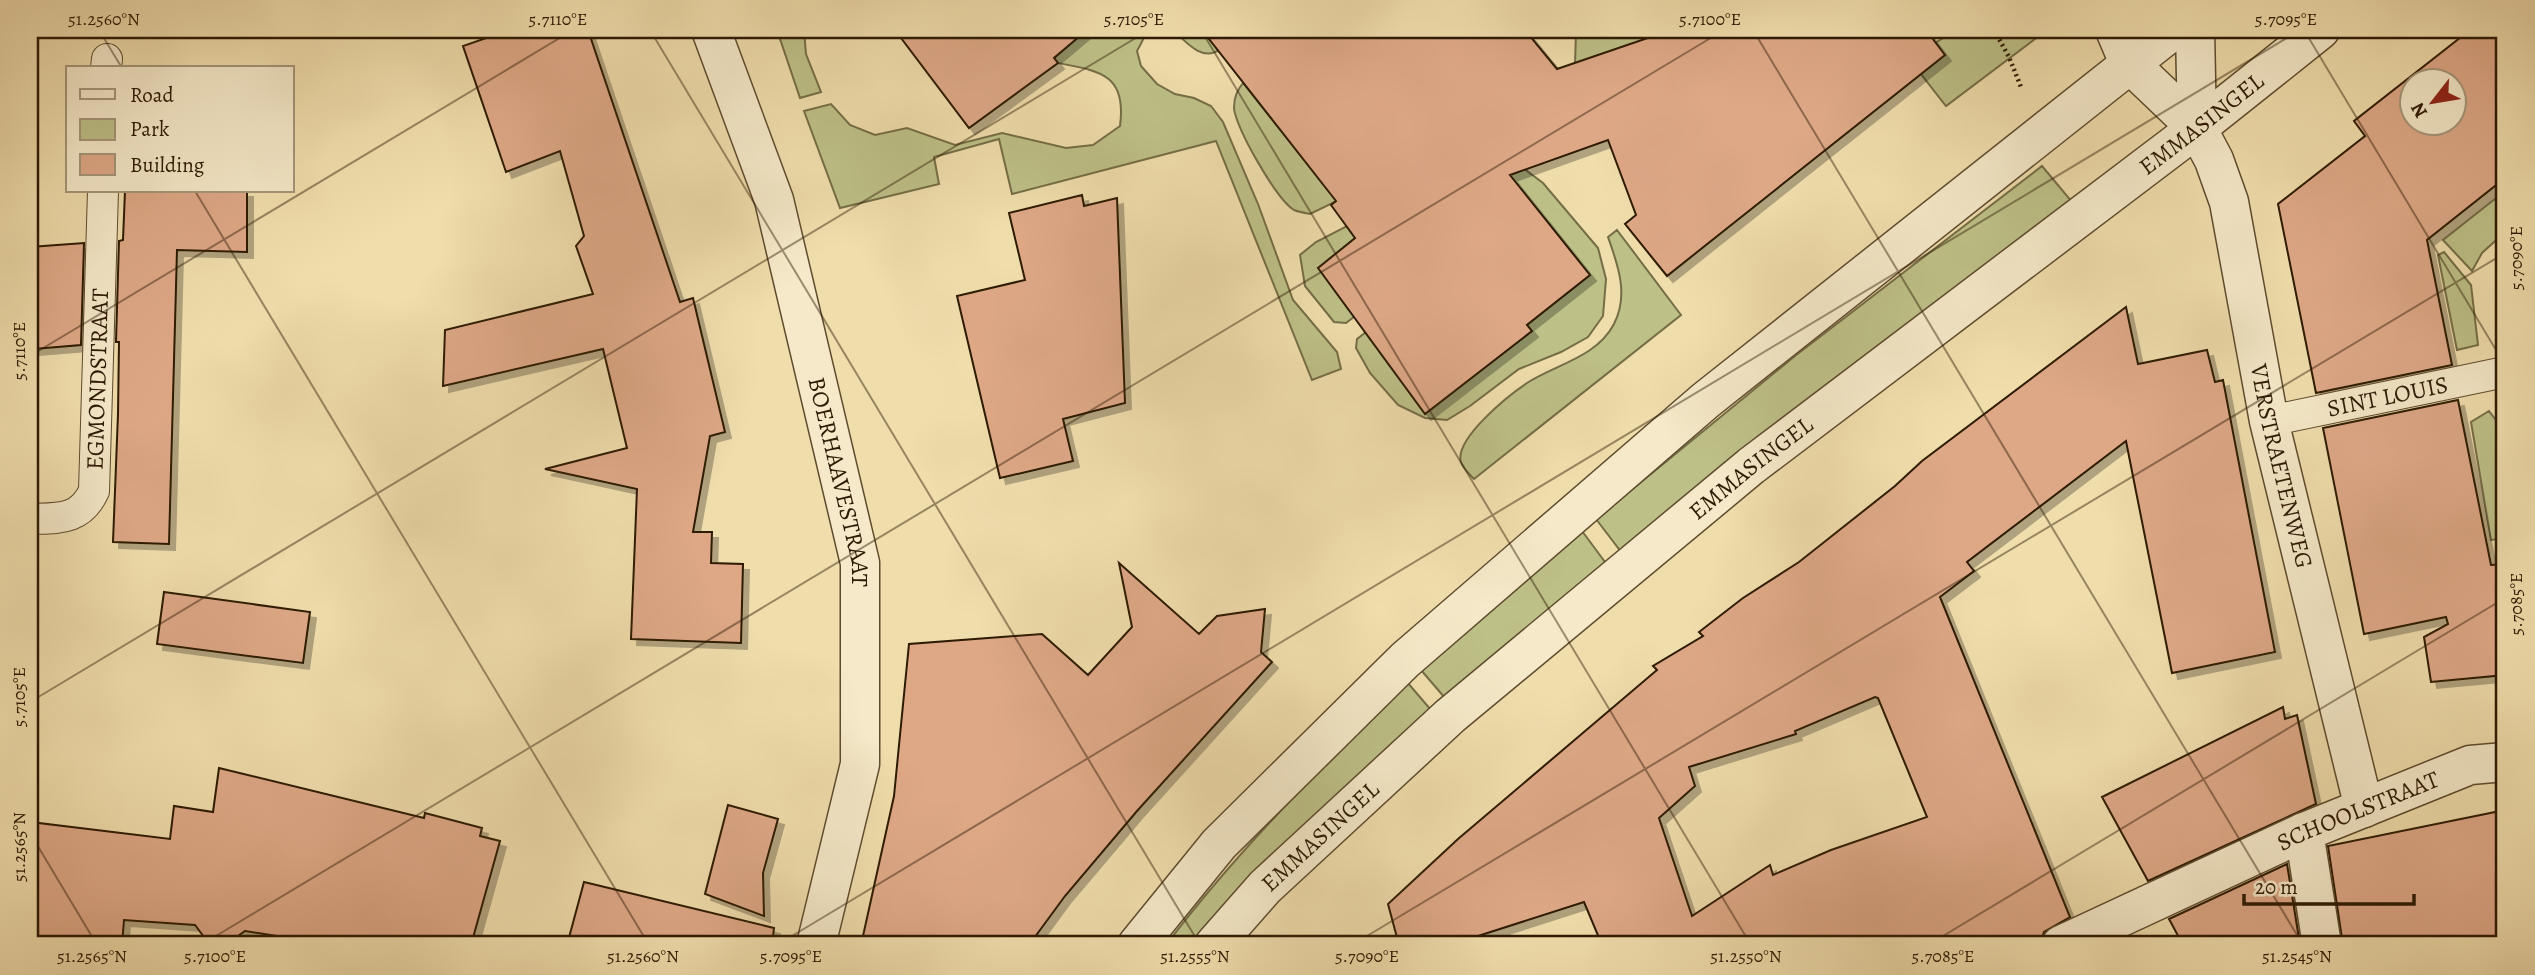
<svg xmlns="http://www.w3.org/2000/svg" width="2535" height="975" viewBox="0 0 2535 975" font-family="Alegreya,serif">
<defs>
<filter id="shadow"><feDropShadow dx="6" dy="6" stdDeviation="0" flood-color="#0004"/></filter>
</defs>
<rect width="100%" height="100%" fill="#f0ddac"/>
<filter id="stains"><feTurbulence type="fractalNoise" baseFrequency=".00286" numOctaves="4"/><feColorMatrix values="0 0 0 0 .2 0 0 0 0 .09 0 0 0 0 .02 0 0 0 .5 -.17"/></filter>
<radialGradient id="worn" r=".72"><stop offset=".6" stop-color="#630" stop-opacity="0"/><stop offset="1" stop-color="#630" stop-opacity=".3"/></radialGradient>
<path fill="#bdc087" stroke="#756d46" stroke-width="2" d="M 777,30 L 804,30 L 806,54 L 821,92 L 800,98 Z
M 1086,30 L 1148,30 L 1137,51 L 1141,66 L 1157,84 L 1175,94 L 1194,98 L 1211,106 L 1223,122 L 1258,204 L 1293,300 L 1337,352 L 1341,369 L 1312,380 L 1216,141 L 1012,194 L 999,139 L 934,157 L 939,184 L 840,208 L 804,111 L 831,104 L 850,125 L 875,135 L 907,128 L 955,145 L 1002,133 L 1066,148 L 1093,145 L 1120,126 C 1127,74 1100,71 1058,63 L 1054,58 Z
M 1173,30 L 1203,30 L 1219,50 C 1202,62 1185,41 1173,30 Z
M 1576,30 L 1671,30 L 1575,65 Z
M 1957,30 L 2047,30 L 1946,106 L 1921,74 L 1935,43 Z
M 1243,83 L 1337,201 L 1310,214 C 1305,213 1299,212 1294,210 C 1277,200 1235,127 1234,108 C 1234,97 1237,91 1243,83 Z
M 1483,138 L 1543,183 L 1598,248 L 1606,279 L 1603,316 L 1588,337 L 1561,352 L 1519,369 L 1470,406 L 1447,420 L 1425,418 L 1398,405 L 1370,373 L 1356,348 L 1357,339 L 1366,332 L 1526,325 L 1477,141 Z
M 2042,166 L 2073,203 L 1622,553 L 1596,519 L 1795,356 Z
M 2505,191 L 2505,232 L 2482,253 L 2472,271 L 2443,240 Z
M 1347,226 L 1355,238 L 1355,316 L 1346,323 L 1334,322 L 1305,286 L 1300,255 L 1316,242 Z
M 1617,230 L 1681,315 L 1474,479 C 1470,475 1463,468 1461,462 C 1454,439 1509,395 1527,383 C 1556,364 1596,358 1614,324 C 1629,295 1618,265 1608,237 Z
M 2444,252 L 2471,285 L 2478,345 L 2457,350 L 2438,255 Z
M 2489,411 L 2505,432 L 2505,530 L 2499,539 L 2491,540 L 2471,422 Z
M 1582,531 L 1608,566 L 1445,698 L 1421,670 Z
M 1407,682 L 1431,710 L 1250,881 L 1192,945 L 1166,945 C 1238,850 1322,767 1407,682 Z"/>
<path fill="#dea887" stroke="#2d1a04" stroke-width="2" fill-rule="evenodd" filter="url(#shadow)" d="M 509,30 L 588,30 L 680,302 L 693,298 L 725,432 L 710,436 L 693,532 L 712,532 L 711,563 L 743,564 L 741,643 L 631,639 L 637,489 L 545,469 L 627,448 L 603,349 L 443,386 L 445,330 L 593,294 L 576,246 L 584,236 L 560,151 L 506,172 L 463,46 Z
M 895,30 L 1087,30 L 1054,58 L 1058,63 L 969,128 Z
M 1202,30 L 1525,30 L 1557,69 L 1671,30 L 1926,30 L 1945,55 L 1667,276 L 1625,224 L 1636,215 L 1608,140 L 1510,175 L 1590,275 L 1527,325 L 1532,331 L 1425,414 L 1318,268 L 1355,238 L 1331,205 L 1336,201 Z
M 2470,30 L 2505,30 L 2505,178 L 2427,240 L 2452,365 L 2316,393 L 2278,204 L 2365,136 L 2354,121 ZM 2412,80 L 2454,80 L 2454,122 L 2412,122 Z
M 125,191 L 247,191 L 247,252 L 177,250 L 169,544 L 113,542 L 118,414 L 119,342 L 116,342 L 119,241 L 123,240 Z
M 1082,195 L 1084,206 L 1117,198 L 1125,403 L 1063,419 L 1073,461 L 1000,478 L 957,296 L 1025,280 L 1009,213 Z
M 84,243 L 81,345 L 34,349 L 30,247 Z
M 2126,307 L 2138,364 L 2207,350 L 2215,382 L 2223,380 L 2275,652 L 2172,673 L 2126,441 L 1967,562 L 1974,571 L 1940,597 L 2070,917 L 2044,932 L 2040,945 L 1602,945 L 1584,902 L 1450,945 L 1399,945 L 1388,904 L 1458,839 L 1657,670 L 1653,666 L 1703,636 L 1699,632 L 1743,598 L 1799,562 L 1895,486 L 1922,461 ZM 1875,697 L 1878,698 L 1927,817 L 1831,850 L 1773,875 L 1770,865 L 1692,916 L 1659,818 L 1695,786 L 1689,767 L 1796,734 L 1795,731 Z
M 2458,400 L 2491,565 L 2505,564 L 2505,675 L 2431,682 L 2424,637 L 2448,624 L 2446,617 L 2364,634 L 2323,428 Z
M 1119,563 L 1199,634 L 1217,616 L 1265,609 L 1261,652 L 1272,662 L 1137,811 L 1065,896 L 1029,945 L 861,945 L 894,796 L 909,644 L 1042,634 L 1088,675 L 1132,627 Z
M 164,592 L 310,612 L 303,663 L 157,644 Z
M 2283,707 L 2285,719 L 2297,715 L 2316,804 L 2148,881 L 2102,797 Z
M 219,768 L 424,818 L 425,813 L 482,828 L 480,836 L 500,841 L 471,945 L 294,945 L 289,938 L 245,931 L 228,943 L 207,941 L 195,925 L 124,920 L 122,945 L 30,945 L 30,822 L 170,839 L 174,806 L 213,812 Z
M 728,805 L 778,819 L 763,873 L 764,916 L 705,894 Z
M 2505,810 L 2505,945 L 2343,945 L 2328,846 Z
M 2287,864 L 2300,945 L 2183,945 L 2169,919 Z
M 584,882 L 774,928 L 772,945 L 567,945 Z"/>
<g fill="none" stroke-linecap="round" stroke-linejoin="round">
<defs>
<g id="service">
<path d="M 106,68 L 107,59"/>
<path id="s1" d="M 2269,421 L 2505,372"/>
<path id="s2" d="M 30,519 C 58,518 80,521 94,491 L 103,191"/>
</g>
<path id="pedestrian" d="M 2304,832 L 2322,945"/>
<g id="minor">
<path id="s3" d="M 711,30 L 774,200 L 860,563 L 860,764 L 816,945"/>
<path id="s4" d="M 2197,128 L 2214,160 L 2229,202 L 2269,421 L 2364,808"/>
<path id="s5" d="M 2061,945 L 2304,832 L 2470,765 L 2505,762"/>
</g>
<g id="tertiary">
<path d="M 2115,30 L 2129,63 L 2197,128"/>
<path d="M 2195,30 L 2197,128"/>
<path d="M 1137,945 L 1219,844 L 1405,660 L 1706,400 L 2173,30"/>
<path id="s6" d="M 1214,945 L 1265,887 L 1450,716 L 1751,466 L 2197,128 L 2320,30"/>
</g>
</defs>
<use href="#service" stroke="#5e4b2e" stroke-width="32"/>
<use href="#pedestrian" stroke="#5e4b2e" stroke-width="41"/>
<use href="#minor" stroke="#5e4b2e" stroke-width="41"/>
<use href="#tertiary" stroke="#5e4b2e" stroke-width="41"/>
<path stroke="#2d1a04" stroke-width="4.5" stroke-dasharray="2 3.5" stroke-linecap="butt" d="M 1994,30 L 2009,57 L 2021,87
M 1556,33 L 1558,30"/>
<use href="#service" stroke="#f5e9c9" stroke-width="30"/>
<use href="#pedestrian" stroke="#f5e9c9" stroke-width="38"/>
<use href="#minor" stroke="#f5e9c9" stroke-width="38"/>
<use href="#tertiary" stroke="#f5e9c9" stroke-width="38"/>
</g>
<path fill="none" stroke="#2d1a04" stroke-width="2" stroke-opacity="0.45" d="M 99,30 L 122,68M 650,30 L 1200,945M 1201,30 L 1751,945M 1753,30 L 2303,945M 2304,30 L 2505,365M 195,191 L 649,945M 30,356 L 573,30M 30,702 L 1149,30M 30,833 L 97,945M 201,945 L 1724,30M 777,945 L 2300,30M 1352,945 L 2505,253M 1928,945 L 2505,598M 2504,945 L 2505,944"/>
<g text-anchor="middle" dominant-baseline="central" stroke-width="5" stroke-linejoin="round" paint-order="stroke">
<g font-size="24" fill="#2d1a04" stroke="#f5e9c9">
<text stroke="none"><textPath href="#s6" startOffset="1286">EMMASINGEL</textPath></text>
<text stroke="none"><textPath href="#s2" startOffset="187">EGMONDSTRAAT</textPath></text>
<text stroke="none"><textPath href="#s1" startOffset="121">SINT LOUIS</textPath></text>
<text stroke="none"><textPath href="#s4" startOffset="350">VERSTRAETENWEG</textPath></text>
<text stroke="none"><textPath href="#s6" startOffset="719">EMMASINGEL</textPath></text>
<text stroke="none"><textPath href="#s3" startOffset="471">BOERHAAVESTRAAT</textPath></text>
<text stroke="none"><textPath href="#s5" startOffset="326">SCHOOLSTRAAT</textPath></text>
<text stroke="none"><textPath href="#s6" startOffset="152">EMMASINGEL</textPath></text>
</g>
</g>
<rect width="2535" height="975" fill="none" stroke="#f0ddac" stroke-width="77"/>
<rect x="66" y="66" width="228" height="126" fill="#f5e9c9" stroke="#a5967a" stroke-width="2"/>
<rect x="80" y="89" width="35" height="10" fill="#f5e9c9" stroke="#a5967a" stroke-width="2"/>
<text x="130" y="102" font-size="21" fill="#2d1a04">Road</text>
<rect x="80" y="119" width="35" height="21" fill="#bdc087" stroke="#a5967a" stroke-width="2"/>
<text x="130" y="136" font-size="21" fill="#2d1a04">Park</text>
<rect x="80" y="154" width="35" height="21" fill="#dea887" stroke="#a5967a" stroke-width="2"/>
<text x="130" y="172" font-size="21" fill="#2d1a04">Building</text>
<g transform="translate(2433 102) rotate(239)"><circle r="33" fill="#f5e9c9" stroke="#a5967a" stroke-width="2"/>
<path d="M0-5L12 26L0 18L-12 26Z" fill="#8f2418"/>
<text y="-10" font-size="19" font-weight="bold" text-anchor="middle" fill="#2d1a04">N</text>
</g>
<path d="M2244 894v10h170v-10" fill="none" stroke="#2d1a04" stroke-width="3.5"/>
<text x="2255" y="894" font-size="21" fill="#2d1a04" stroke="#f5e9c9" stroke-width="5" paint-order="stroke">20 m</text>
<rect x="38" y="38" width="2458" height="898" fill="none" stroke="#2d1a04" stroke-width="2.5"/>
<g font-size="18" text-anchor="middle" fill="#2d1a04">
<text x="104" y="25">51.2560°N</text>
<text x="558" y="25">5.7110°E</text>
<text x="1134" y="25">5.7105°E</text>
<text x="1710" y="25">5.7100°E</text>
<text x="2286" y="25">5.7095°E</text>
<text transform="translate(2516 258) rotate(-90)" y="6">5.7090°E</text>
<text transform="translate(19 351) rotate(-90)" y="6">5.7110°E</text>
<text transform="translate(2516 604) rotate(-90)" y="6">5.7085°E</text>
<text transform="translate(19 697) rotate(-90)" y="6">5.7105°E</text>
<text transform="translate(19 847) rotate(-90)" y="6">51.2565°N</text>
<text x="92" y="962">51.2565°N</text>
<text x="215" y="962">5.7100°E</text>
<text x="643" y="962">51.2560°N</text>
<text x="791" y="962">5.7095°E</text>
<text x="1195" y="962">51.2555°N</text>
<text x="1367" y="962">5.7090°E</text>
<text x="1746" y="962">51.2550°N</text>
<text x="1943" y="962">5.7085°E</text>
<text x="2297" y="962">51.2545°N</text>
</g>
<rect width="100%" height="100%" filter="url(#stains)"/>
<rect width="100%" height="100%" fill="url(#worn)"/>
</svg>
